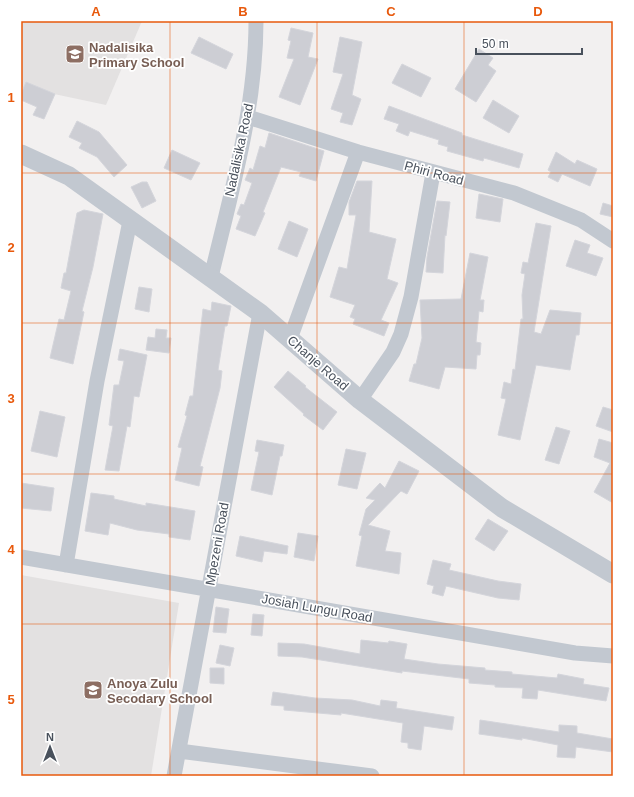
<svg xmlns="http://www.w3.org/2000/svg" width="634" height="797" viewBox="0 0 634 797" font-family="Helvetica,sans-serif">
<rect width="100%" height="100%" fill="#f2f0f0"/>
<path fill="#e3e1e1" d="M 21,21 L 142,21 L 106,105 L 21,87 Z
M 21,575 L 179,603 L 151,776 L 21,776 Z"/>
<path fill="#cdced4" stroke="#d4d5db" d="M 291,28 L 313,33 L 308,57 L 318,59 L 300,105 L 279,97 L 294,59 L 287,58 L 291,41 L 288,40 Z
M 199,37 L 233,54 L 226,69 L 191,53 Z
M 340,37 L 362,42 L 352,95 L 361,99 L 352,125 L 340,122 L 343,113 L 331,109 L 343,74 L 333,72 Z
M 479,49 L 493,58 L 488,65 L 496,71 L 476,102 L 455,89 Z
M 402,64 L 431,78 L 421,97 L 392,83 Z
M 26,82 L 55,94 L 44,119 L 33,115 L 37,107 L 21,100 L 21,94 Z
M 493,100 L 519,116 L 509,133 L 483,118 Z
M 389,106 L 462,133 L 462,135 L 523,154 L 519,168 L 484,158 L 483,161 L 447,151 L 448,147 L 438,144 L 439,140 L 410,131 L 408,136 L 396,131 L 399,124 L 384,119 Z
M 77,121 L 99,132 L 127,165 L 114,177 L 97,157 L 79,148 L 82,143 L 69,137 Z
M 269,133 L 324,151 L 316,181 L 299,176 L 301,172 L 281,167 L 263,212 L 265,213 L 255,236 L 236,229 L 241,216 L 237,214 L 241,204 L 244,205 L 252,183 L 245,180 L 250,168 L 253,170 L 260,146 L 265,148 Z
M 172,150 L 200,163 L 191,180 L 164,168 Z
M 556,152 L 575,164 L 577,160 L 597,169 L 590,186 L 562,174 L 558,182 L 548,177 L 551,172 L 548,170 Z
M 357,181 L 372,181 L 369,232 L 396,239 L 387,279 L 398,283 L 381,320 L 389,323 L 384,336 L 353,324 L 355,319 L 350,317 L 355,305 L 330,297 L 339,267 L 347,269 L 356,215 L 349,215 L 349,202 Z
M 142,182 L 147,182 L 156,201 L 142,208 L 131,187 Z
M 479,194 L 503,199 L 500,222 L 476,218 Z
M 437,201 L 450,202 L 446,236 L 445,235 L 443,273 L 426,272 L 427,257 Z
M 603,203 L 613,206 L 613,217 L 600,214 Z
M 84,210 L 103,214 L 93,267 L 82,311 L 84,312 L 73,364 L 50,358 L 59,319 L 64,320 L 71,291 L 61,288 L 64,273 L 66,273 L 77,213 Z
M 289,221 L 308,229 L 297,257 L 278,249 Z
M 536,223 L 551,226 L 534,332 L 541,334 L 550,310 L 581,313 L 579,335 L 576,335 L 570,370 L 536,365 L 520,440 L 498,435 L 506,399 L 501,398 L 504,382 L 511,384 L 513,369 L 515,370 L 521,319 L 523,319 L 522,295 L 525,274 L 521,273 L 523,262 L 528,263 Z
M 575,240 L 590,245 L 587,253 L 603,258 L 596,276 L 566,266 Z
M 470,253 L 488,257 L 480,300 L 484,300 L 483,312 L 479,311 L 476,342 L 481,343 L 480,355 L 477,355 L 476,369 L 445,367 L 439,389 L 409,381 L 414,364 L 416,364 L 422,338 L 420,300 L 461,299 Z
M 139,287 L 152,289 L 149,312 L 135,309 Z
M 212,302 L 231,306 L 227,326 L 225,326 L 218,370 L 222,371 L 220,388 L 200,466 L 203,467 L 199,486 L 175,480 L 182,448 L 178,447 L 187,416 L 185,415 L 190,396 L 193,396 L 203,309 L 211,311 Z
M 156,329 L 167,330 L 166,338 L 171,338 L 169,353 L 146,350 L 148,337 L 155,338 Z
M 120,349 L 147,355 L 139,397 L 134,396 L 130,427 L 127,426 L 119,471 L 105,470 L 113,426 L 109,425 L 114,385 L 119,385 L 124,361 L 118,360 Z
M 288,371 L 306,386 L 305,387 L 337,412 L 323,430 L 303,415 L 304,414 L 274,387 Z
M 603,407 L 613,410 L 613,432 L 596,426 Z
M 40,411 L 65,417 L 57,457 L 31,451 Z
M 556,427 L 570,431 L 559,464 L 545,460 Z
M 599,439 L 613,443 L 613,503 L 594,492 L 610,463 L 594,457 Z
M 257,440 L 284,445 L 282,456 L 280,456 L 272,495 L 251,490 L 259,452 L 255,451 Z
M 346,449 L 366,453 L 357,489 L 338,485 Z
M 399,461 L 419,471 L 407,494 L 401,491 L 368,525 L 390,531 L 385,551 L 401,553 L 399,574 L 356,566 L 362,536 L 359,535 L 366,509 L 375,500 L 366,498 L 380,483 L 385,488 Z
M 21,483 L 54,488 L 51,511 L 21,508 Z
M 91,493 L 114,496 L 114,499 L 146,506 L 146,503 L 195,511 L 190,540 L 169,537 L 169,534 L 137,530 L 110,523 L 108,535 L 85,531 Z
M 488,519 L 508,531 L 494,551 L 475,539 Z
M 298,533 L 318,536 L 314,561 L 294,557 Z
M 240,536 L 288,546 L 287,554 L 264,551 L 262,562 L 236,556 Z
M 433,560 L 451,564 L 449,570 L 498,581 L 521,584 L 519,600 L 498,598 L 446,586 L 443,596 L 432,593 L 434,586 L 427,584 Z
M 216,607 L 229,609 L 226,633 L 213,632 Z
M 253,614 L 264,615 L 262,636 L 251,635 Z
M 361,640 L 388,643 L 389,641 L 407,644 L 404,659 L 438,664 L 485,668 L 485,670 L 512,672 L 512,674 L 557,678 L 558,674 L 584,679 L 583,684 L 609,688 L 606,701 L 538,690 L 537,699 L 522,698 L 523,688 L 495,687 L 495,685 L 469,683 L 469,679 L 402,671 L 402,673 L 302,657 L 278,656 L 278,643 L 304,644 L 360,654 Z
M 220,645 L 234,648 L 230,666 L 216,663 Z
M 210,668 L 224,668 L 224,684 L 210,683 Z
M 273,692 L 315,698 L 352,700 L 380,706 L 381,700 L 397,702 L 396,708 L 454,717 L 452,730 L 424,726 L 421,750 L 408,748 L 408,743 L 401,742 L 403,723 L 341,713 L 341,715 L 284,710 L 284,706 L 271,705 Z
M 480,720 L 559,732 L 559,725 L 577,726 L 577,733 L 613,739 L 613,752 L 576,747 L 575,758 L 557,757 L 558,745 L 522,738 L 522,740 L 479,734 Z"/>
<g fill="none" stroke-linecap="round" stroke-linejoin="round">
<path stroke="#c2c8d0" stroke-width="15" d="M 248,117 L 358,152 L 514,193 L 581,220 L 613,241
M 211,277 C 231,193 256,108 256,21
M 290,339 L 358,152
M 360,400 L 393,352 L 401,334 L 411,297 L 433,173
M 21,557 L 575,653 L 613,656
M 66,565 L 97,381 L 130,221
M 179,751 L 372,776
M 174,776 L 260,313"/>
<path stroke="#c2c8d0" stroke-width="19" d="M 21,154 L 69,176 L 260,313 L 360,400 L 502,508 L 613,574"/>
</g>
<path fill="none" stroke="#e8590c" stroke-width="1" stroke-opacity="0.55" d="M 170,21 L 170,776M 317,21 L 317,776M 464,21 L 464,776M 21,173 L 613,173M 21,323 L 613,323M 21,474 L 613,474M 21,624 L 613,624"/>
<defs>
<symbol id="school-square" viewBox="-11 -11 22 22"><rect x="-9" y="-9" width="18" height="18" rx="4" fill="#8d6e63" stroke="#fff"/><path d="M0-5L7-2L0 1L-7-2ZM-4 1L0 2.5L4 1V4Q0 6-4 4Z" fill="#fff"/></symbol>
</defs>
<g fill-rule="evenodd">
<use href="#school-square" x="64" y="43" width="22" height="22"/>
<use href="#school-square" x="82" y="679" width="22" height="22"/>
</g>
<g text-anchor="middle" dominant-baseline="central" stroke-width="3.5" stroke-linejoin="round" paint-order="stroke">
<g font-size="13" font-weight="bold" fill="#785e54" stroke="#fff" text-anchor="start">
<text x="89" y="47">Nadalisika<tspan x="89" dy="15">Primary School</tspan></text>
<text x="107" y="683">Anoya Zulu<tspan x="107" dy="15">Secodary School</tspan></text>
</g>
<g font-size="13" fill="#49515c" stroke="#fff">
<text transform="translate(239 150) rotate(-78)">Nadalisika Road</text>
<text transform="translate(434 173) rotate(15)">Phiri Road</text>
<text transform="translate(318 363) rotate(41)">Chanje Road</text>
<text transform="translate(217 544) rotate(-80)">Mpezeni Road</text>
<text transform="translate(317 608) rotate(10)">Josiah Lungu Road</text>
</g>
</g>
<rect width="634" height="797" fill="none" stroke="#ffffff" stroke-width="44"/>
<g transform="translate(50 747)" stroke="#ffffff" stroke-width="3" paint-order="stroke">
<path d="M0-3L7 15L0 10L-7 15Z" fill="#49515c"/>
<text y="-6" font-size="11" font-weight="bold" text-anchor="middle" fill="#49515c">N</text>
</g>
<path d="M476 48v6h106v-6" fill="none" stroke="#49515c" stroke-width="2"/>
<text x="482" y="48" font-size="12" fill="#49515c" stroke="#ffffff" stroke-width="3" paint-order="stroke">50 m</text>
<rect x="22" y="22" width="590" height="753" fill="none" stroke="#e8590c" stroke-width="1.5"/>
<g font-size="13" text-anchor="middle" font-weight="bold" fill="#e8590c">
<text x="96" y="16">A</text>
<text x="243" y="16">B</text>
<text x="391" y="16">C</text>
<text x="538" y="16">D</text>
<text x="11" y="102">1</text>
<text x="11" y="252">2</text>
<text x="11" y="403">3</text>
<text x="11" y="554">4</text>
<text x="11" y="704">5</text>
</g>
</svg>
